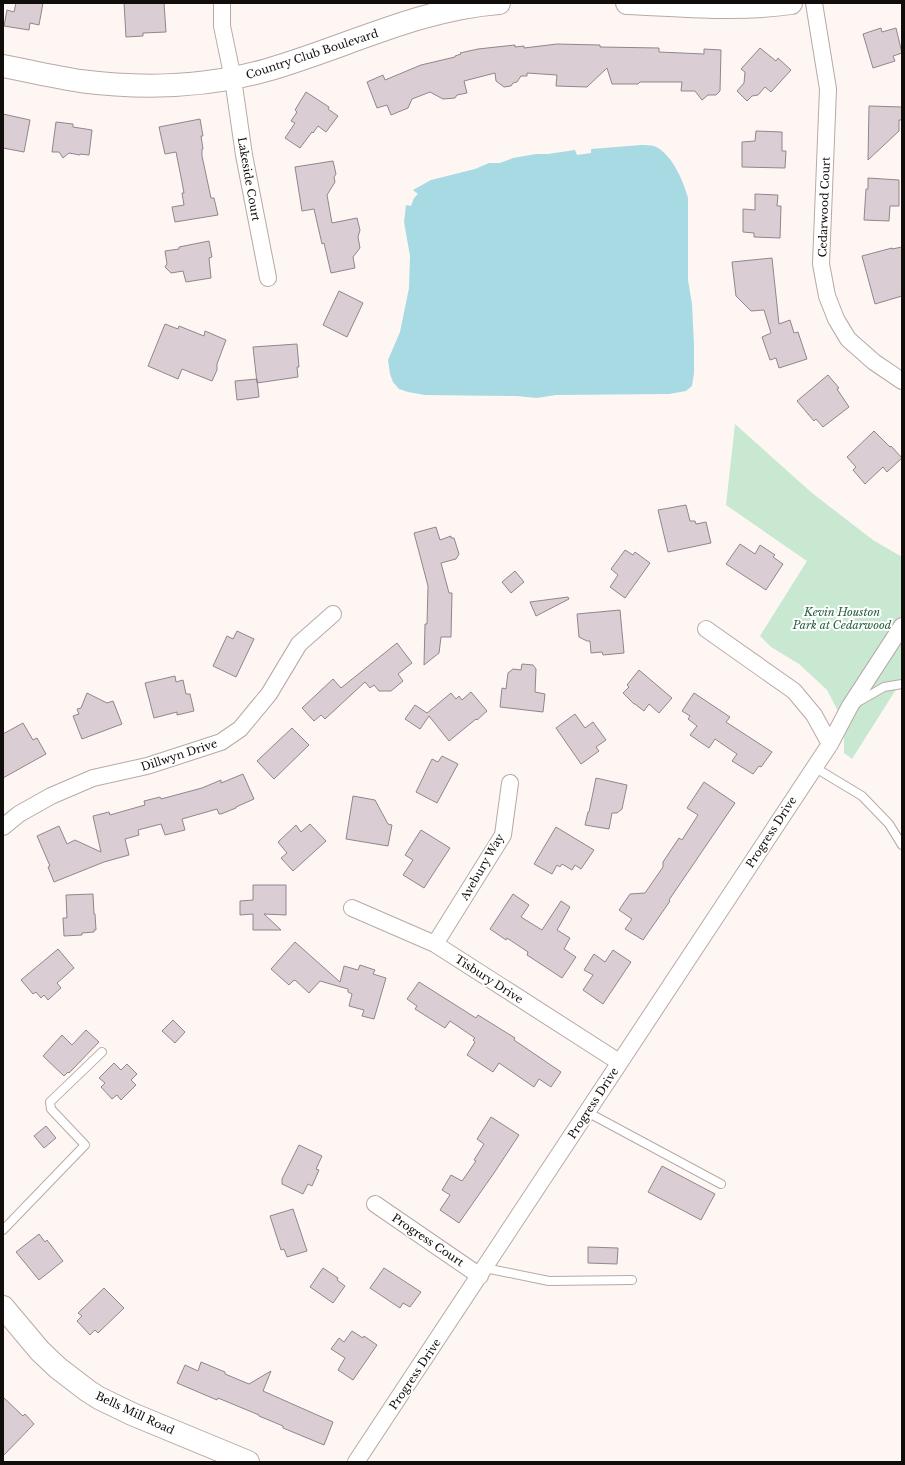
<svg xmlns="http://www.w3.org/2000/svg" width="905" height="1465" viewBox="0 0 905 1465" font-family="'Libre Baskerville',serif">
<rect width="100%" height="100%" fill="#fef6f2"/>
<path fill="#c8e8d2" d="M 735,424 L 812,493 L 873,540 L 902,557 L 902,680 L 852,759 L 844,753 L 844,730 L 840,715 L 827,690 L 799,664 L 771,647 L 760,636 L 807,561 L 726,505 Z"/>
<path fill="#a8dae3" d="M 641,145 C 645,145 650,145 654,146 C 671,152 684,182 688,198 L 688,280 L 692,304 L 694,344 L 694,373 L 692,386 L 686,391 L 669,394 L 556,395 L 537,398 L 516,396 L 425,395 L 408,392 L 399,389 L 393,382 L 390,374 L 388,360 L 400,332 L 409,288 L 410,256 L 404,222 L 406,205 L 411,206 L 414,198 L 418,194 L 413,190 L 431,180 L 475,169 L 489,163 L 500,163 L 513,158 L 536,154 L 548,154 L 575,150 L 577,155 L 591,153 L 591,149 Z"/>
<path fill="#dacdd4" stroke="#92868c" d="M 16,3 L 43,3 L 39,25 L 30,23 L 29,30 L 4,26 L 7,10 L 14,12 Z
M 124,3 L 164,3 L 166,32 L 143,33 L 143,36 L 126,37 Z
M 881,28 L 882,32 L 896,28 L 902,53 L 893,56 L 895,61 L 873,68 L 863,34 Z
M 557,44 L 600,45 L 600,47 L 659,48 L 659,52 L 704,54 L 704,49 L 721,50 L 720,91 L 716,95 L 708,95 L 702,100 L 695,91 L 681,91 L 682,82 L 640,82 L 638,84 L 612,84 L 607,68 L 587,87 L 556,86 L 557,75 L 527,73 L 527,76 L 521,76 L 517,82 L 513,83 L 511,86 L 504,87 L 496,81 L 495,73 L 464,81 L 467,93 L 457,95 L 455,98 L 443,99 L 430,92 L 412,99 L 408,108 L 391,115 L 387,105 L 377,108 L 367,82 L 383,75 L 385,80 L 421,65 L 455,57 L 455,56 L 461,54 L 460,53 L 478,49 L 515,45 L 515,47 L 524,46 L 524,48 Z
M 760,48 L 776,61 L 778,58 L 791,70 L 771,92 L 765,87 L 758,95 L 752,96 L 747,101 L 737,91 L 744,83 L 745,72 L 741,69 Z
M 306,92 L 329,107 L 328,109 L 338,116 L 326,132 L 318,126 L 313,133 L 312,132 L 300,148 L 285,138 L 295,123 L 291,121 L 297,112 L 295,110 Z
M 869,106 L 902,107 L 902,120 L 899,120 L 899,131 L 868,160 Z
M 3,114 L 30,120 L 24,152 L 3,148 Z
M 200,119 L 203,136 L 201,136 L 203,149 L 202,149 L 202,156 L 211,198 L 214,198 L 218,215 L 175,222 L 172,207 L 184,205 L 182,193 L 184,193 L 182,182 L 176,152 L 165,154 L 159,127 Z
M 56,122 L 73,124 L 73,127 L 92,130 L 89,155 L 80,154 L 80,155 L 69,153 L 63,158 L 59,152 L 52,152 Z
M 756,131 L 782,132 L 782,151 L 786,151 L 785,168 L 742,167 L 742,142 L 755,141 Z
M 333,161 L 336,174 L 334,177 L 335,182 L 327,195 L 332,223 L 357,218 L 360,230 L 358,237 L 360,248 L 353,257 L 355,268 L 331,273 L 324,243 L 322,244 L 314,209 L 302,211 L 295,167 Z
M 868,178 L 899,180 L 899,206 L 890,206 L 889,221 L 864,220 L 866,189 L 868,189 Z
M 755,194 L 778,195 L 777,206 L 781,206 L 780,238 L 754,237 L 754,233 L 743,232 L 743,209 L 755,210 Z
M 209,241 L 212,257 L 209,258 L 211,278 L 186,282 L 183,271 L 171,273 L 165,267 L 167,264 L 165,251 L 179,249 L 179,247 Z
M 902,247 L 902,296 L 875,304 L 862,256 L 892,248 L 892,249 Z
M 772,258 L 779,324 L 790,320 L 794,333 L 798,332 L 807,359 L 779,368 L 776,358 L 770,360 L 762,337 L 771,333 L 764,310 L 751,311 L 736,296 L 732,262 Z
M 339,291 L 363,303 L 347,337 L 323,325 Z
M 165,324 L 178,329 L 179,326 L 204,336 L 205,331 L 226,340 L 217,364 L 217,370 L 212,381 L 182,369 L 178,379 L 148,366 Z
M 297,344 L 299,367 L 297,367 L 298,377 L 257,383 L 253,347 Z
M 828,375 L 839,388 L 837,389 L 849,407 L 823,427 L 816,419 L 814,421 L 797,401 Z
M 257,379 L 259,397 L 237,400 L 235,381 Z
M 874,431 L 890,447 L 891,446 L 902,458 L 887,472 L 883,467 L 865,484 L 853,470 L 856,467 L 847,457 Z
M 686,505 L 690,521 L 695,521 L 696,524 L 706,522 L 711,543 L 668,552 L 658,510 Z
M 436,527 L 440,540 L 451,536 L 451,538 L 454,538 L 459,554 L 456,559 L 441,563 L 449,593 L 452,593 L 451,637 L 441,637 L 439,653 L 424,665 L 425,624 L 427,624 L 428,586 L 414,533 Z
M 740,544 L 755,554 L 760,545 L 775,555 L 773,557 L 783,564 L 766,590 L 726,564 Z
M 625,550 L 633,555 L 635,552 L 650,563 L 625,598 L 610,587 L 618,575 L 611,569 Z
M 515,571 L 524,582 L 511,593 L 502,582 Z
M 568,597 L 569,599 L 536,616 L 530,602 Z
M 620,610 L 624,653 L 603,655 L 602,652 L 591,653 L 590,641 L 587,641 L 579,637 L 577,614 Z
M 237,631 L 254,639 L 236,677 L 213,666 L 227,636 L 233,639 Z
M 397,643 L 412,663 L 398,674 L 403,681 L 391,691 L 379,691 L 374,685 L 370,688 L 365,682 L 325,719 L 321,715 L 314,721 L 302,708 L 333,679 L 341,688 Z
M 522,664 L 533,665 L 536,669 L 535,692 L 545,694 L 543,712 L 500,707 L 502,688 L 506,689 L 508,673 L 513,669 L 521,670 Z
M 639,670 L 672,698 L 659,713 L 649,704 L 644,711 L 635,704 L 634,704 L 623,693 L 629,687 L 627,685 Z
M 175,676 L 176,682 L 183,680 L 186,694 L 190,694 L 194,711 L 177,715 L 177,712 L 154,718 L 145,683 Z
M 471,692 L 487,711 L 477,720 L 476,719 L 449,741 L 429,716 L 420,729 L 405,719 L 415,705 L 427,713 L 451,693 L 456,699 L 459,696 L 462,700 Z
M 87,693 L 107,703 L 113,701 L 122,724 L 82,739 L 73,716 L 79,714 L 77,709 L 81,708 Z
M 694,693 L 730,717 L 726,722 L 772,752 L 761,767 L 759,766 L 753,774 L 732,761 L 737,754 L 715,739 L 709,748 L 690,735 L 697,726 L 688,719 L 690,716 L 682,711 Z
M 575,714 L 585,728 L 593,722 L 606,740 L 596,747 L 599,751 L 581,764 L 556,728 Z
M 23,723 L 33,740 L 37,738 L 46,754 L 3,778 L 3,734 Z
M 292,728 L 309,745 L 274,779 L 257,761 Z
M 442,756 L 458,764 L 437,803 L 416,792 L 432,759 L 438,762 Z
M 243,774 L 254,799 L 236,807 L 236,808 L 221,814 L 219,814 L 217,809 L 182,819 L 185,830 L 165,835 L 161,824 L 138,830 L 139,835 L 125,839 L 129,855 L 104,862 L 54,882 L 48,867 L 50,866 L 37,836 L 59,826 L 67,844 L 75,840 L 101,852 L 93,816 L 109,812 L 110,815 L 145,805 L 144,801 L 160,797 L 161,799 L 202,788 L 221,780 L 221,783 Z
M 596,778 L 627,785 L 622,809 L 617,813 L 612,813 L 609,829 L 585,825 L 588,812 L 589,812 Z
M 704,782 L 735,803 L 669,900 L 670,901 L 643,940 L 625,929 L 632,919 L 619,910 L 630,894 L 645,893 L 663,867 L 663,862 L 679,838 L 682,840 L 698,815 L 687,808 Z
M 353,796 L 375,800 L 388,824 L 392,825 L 388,846 L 346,839 Z
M 310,824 L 326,841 L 293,871 L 281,858 L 287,853 L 278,842 L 296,825 L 301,832 Z
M 556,827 L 594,850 L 581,869 L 575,865 L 572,870 L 562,864 L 560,867 L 557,865 L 552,874 L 534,864 Z
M 421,830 L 450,848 L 424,888 L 403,875 L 413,860 L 405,855 Z
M 253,885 L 286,885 L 286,915 L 264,914 L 281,930 L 253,930 L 253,914 L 240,915 L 240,901 L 253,900 Z
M 93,894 L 94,914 L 95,914 L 96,930 L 94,930 L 94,932 L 82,933 L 82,935 L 64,936 L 63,918 L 67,918 L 66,895 Z
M 513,894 L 529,905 L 521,917 L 542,930 L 561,901 L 570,907 L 557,930 L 570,938 L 564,949 L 576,957 L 562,978 L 527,955 L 528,952 L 507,938 L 506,940 L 490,929 Z
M 295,942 L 340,982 L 344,966 L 358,970 L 360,965 L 375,970 L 373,974 L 386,978 L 374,1019 L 362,1016 L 364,1010 L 349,1006 L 352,994 L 348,992 L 348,989 L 320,981 L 309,993 L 295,980 L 293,981 L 289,985 L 271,969 Z
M 58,949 L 74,968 L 57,983 L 61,988 L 48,1000 L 44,995 L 41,998 L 36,992 L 33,994 L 21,980 Z
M 613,950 L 631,962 L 603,1004 L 583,990 L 593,975 L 584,970 L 594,954 L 605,962 Z
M 419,982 L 476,1018 L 478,1015 L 515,1038 L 514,1040 L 561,1072 L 551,1087 L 539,1079 L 534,1087 L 499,1063 L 493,1072 L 467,1055 L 475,1042 L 473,1040 L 475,1038 L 450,1021 L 445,1028 L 415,1009 L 417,1006 L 407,999 Z
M 173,1020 L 185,1032 L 175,1043 L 162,1031 Z
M 86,1030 L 99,1042 L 69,1073 L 68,1072 L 64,1076 L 43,1056 L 62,1035 L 72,1045 Z
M 114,1063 L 121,1070 L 127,1064 L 137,1074 L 131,1080 L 136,1085 L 121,1100 L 117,1095 L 112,1099 L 101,1087 L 105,1083 L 99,1078 Z
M 491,1117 L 519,1135 L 494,1173 L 459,1223 L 440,1210 L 450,1195 L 442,1190 L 451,1175 L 462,1181 L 476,1161 L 474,1160 L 484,1144 L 477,1139 Z
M 46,1126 L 56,1138 L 44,1148 L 34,1136 Z
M 299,1145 L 322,1156 L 316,1169 L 319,1170 L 312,1186 L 308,1184 L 303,1194 L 282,1184 L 282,1179 Z
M 662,1166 L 715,1194 L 701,1220 L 648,1192 Z
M 293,1209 L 307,1251 L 287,1257 L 284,1249 L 281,1250 L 270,1216 Z
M 39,1234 L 45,1242 L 47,1240 L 63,1261 L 39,1280 L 16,1252 Z
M 588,1247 L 618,1248 L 617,1264 L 588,1263 Z
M 323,1268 L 338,1278 L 337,1280 L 345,1286 L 333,1303 L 310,1287 Z
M 384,1268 L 421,1292 L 410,1307 L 403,1303 L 400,1308 L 370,1288 Z
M 104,1288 L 124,1308 L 98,1333 L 95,1330 L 90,1335 L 77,1321 L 82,1316 L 78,1313 Z
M 352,1331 L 363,1338 L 364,1336 L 377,1345 L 353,1380 L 338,1370 L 345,1358 L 331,1349 L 339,1338 L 344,1342 Z
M 201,1362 L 225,1372 L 225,1374 L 249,1384 L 271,1371 L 263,1391 L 333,1422 L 324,1445 L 283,1428 L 283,1426 L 259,1416 L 259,1415 L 218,1398 L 217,1400 L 177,1383 L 185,1365 L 198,1371 Z
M 3,1397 L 23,1416 L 25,1414 L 34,1424 L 3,1456 Z"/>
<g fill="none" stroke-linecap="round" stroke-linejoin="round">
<defs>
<path id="lane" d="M 856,703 L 884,687 L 902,684
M 814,767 L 862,796 L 889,824 L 902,845
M 587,1112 L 721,1184
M 3,1230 L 85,1145 L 51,1109 L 50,1102 L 102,1052
M 485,1268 L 549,1281 L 632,1280"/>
<path id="street" d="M 222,3 L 222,26 L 233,79 L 244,155 L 268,278
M 814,3 L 828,89 L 821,264 L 827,296 L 836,319 L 848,339 L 874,362 L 902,381
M 706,629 L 794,691 L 814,715 L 830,744
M 3,827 L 19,814 L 51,796 L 93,778 L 147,766 L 221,742 L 240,729 L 269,694 L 299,644 L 333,614
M 352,908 L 435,944 L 619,1062
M 435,944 L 503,835 L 510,783
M 375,1204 L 480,1276
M 356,1462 C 515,1223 671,983 830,744 L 850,706 L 902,626"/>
<path id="secondary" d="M 627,3 C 682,5 737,11 791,3
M 3,66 C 29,71 54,77 80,81 C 142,89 208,87 267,70 C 344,48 418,9 499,3
M 3,1307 L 40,1351 L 58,1368 L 88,1391 L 99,1398 L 132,1414 L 248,1462"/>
</defs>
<use href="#lane" stroke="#b7aaa4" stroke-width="10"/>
<use href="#street" stroke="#b7aaa4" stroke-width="18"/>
<use href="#secondary" stroke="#b7aaa4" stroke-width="24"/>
<use href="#lane" stroke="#fff" stroke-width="8"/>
<use href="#street" stroke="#fff" stroke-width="16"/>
<use href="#secondary" stroke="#fff" stroke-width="22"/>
</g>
<g text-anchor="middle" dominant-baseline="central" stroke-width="4" stroke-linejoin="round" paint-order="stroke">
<g font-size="11" fill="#110d0b" stroke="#fff">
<text transform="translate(312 54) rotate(-18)">Country Club Boulevard</text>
<text transform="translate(249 179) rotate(80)">Lakeside Court</text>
<text transform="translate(824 207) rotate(-88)">Cedarwood Court</text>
<text transform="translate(179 755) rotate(-18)">Dillwyn Drive</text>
<text transform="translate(771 832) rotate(-57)">Progress Drive</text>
<text transform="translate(482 867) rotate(-60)">Avebury Way</text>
<text transform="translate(489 979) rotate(33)">Tisbury Drive</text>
<text transform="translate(593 1103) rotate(-57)">Progress Drive</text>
<text transform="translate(428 1240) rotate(34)">Progress Court</text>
<text transform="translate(415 1374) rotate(-56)">Progress Drive</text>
<text transform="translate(135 1413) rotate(25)">Bells Mill Road</text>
</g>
<g font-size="11" font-style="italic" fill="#25603f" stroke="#fff">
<text x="842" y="612">Kevin Houston<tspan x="842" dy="13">Park at Cedarwood</tspan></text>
</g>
</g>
<rect width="905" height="1465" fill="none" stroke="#110d0b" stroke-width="8"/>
</svg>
